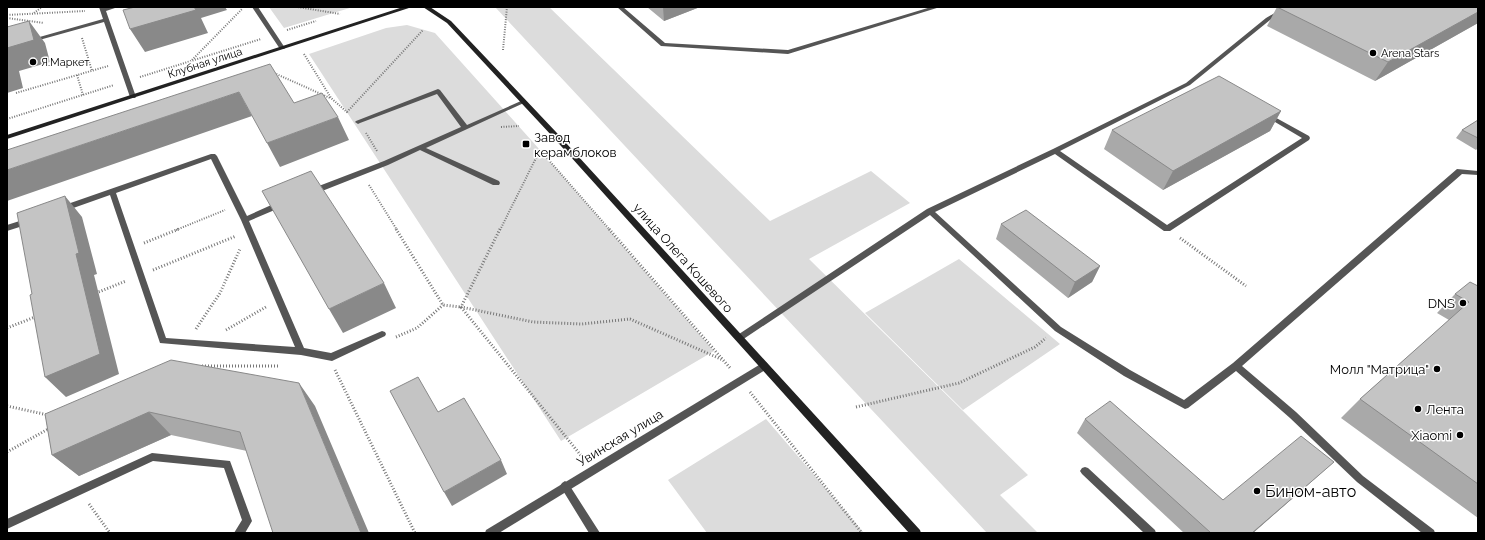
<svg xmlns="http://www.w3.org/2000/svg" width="1485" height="540" viewBox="0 0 1485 540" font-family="Raleway,sans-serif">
<rect width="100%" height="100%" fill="#fff"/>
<path fill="#dcdcdc" d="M 269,7 L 353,7 L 284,28 Z
M 495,7 L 549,7 L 770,221 L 871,171 L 910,203 L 809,259 L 1028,475 L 1000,495 L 1038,533 L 987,533 Z
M 407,25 L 435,33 L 540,150 L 714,351 L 561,441 L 309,54 L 386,28 Z
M 959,259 L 1060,344 L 963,410 L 865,313 Z
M 766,419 L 864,533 L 707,533 L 668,480 Z"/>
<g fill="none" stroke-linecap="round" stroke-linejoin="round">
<path stroke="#777" stroke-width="2" stroke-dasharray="1 1.5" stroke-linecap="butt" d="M 298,7 L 340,14
M 34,13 L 42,7
M 7,15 L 85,11
M 7,18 L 44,23
M 287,30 L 316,21
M 82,38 L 92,71
M 503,50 L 507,7
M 304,54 L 331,98 L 348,113
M 192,60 L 242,9
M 274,73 L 330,98
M 77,75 L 83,95
M 140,77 L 261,39
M 16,93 L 108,66
M 347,112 L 423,30
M 7,119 L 114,85
M 501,127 L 519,126
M 366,133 L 377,151
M 369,185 L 397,230
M 176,230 L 225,210
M 500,230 L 540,150 L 610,230"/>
<path stroke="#777" stroke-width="3" stroke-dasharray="1 2" stroke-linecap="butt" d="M 396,229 L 443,305 L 461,307 L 583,458
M 500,229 L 461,307 L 533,322 L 582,324 L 630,319 L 723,360
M 609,229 L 731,369
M 1180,238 L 1246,286
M 144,243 L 179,229
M 153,270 L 236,236
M 96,293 L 126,281
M 7,328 L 35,317
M 196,329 L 220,293 L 240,249
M 226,330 L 266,307
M 396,337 L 417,328 L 443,305
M 202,366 L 279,366
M 335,370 L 415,533
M 750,392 L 862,533
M 7,406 L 48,415
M 856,407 L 959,383 L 1035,347 L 1046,338
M 7,452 L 50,428
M 89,504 L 110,533"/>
<path fill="#555" fill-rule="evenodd" d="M 99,7 L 118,7 L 106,11 L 136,97 L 135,98 L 131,98 L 130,97 L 104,22 L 32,42 L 29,40 L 103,19 Z
M 252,7 L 258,7 L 285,48 L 284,49 L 280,49 Z
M 617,7 L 623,7 L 665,43 L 788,50 L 931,7 L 940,7 L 788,54 L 661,46 Z
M 1285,7 L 1292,7 L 1270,20 L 1190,85 L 1060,151 L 1167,225 L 1302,138 L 1265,116 L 1265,114 L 1269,114 L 1309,136 L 1310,138 L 1309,140 L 1170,231 L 1164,231 L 1055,154 L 935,212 L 1061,327 L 1130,370 L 1184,400 L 1233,363 L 1457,169 L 1478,171 L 1478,175 L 1462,174 L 1242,366 L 1296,412 L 1363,476 L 1434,530 L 1435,533 L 1422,533 L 1357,482 L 1290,418 L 1236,371 L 1188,408 L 1185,409 L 1124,376 L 1055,331 L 930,215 L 742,340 L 739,341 L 736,340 L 735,338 L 736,336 L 927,209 L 1053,149 L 1186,83 L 1266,18 Z
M 438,89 L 440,90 L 467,125 L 521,101 L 523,100 L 526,102 L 426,148 L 499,181 L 500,183 L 499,185 L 493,185 L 420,150 L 388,165 L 317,193 L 311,193 L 310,191 L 311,189 L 384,161 L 461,127 L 437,94 L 360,123 L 358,124 L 355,122 L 356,121 Z
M 211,154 L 215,154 L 217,156 L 247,216 L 278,202 L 284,202 L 285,204 L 284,206 L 249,221 L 304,348 L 331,353 L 382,331 L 385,332 L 386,334 L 385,336 L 332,361 L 301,355 L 160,343 L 110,195 L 62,212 L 58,209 L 59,207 ZM 211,159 L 241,220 L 295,347 L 166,338 L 116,193 Z
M 29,218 L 32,219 L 33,221 L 32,223 L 7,231 L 7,225 Z
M 152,453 L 230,461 L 252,521 L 245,533 L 234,533 L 242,520 L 224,468 L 153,461 L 7,529 L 7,519 Z
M 1085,467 L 1088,468 L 1155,530 L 1156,533 L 1144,533 L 1082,474 L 1080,471 L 1082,468 Z
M 565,481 L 568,483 L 600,533 L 589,533 L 562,489 L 560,486 L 562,483 Z"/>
<path fill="#555" fill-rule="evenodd" d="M 764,362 L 767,363 L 768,366 L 767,369 L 499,533 L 485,533 L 486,530 Z"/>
<path fill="#222" fill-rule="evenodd" d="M 403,7 L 412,7 L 7,139 L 7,135 Z
M 423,7 L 430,7 L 451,21 L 556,132 L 920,530 L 921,533 L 909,533 L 552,136 L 447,23 Z"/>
</g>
<path fill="#a9a9a9" d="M 647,7 L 700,7 L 664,21 Z
M 1277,7 L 1478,7 L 1478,23 L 1375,81 L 1267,26 Z
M 1281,111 L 1270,131 L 1163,190 L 1104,149 L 1112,130 Z
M 1478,120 L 1478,148 L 1476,150 L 1456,138 L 1462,130 Z
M 1001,224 L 1100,266 L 1092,282 L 1068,298 L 996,239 Z
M 1478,286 L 1478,518 L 1341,418 L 1360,399 L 1449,320 L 1437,313 L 1455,294 Z
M 315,406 L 247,451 L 171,435 L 79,476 L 52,455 L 45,414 Z
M 1085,419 L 1223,500 L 1334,462 L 1319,475 L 1253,533 L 1184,533 L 1077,433 Z"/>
<path fill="#898989" d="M 194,7 L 225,7 L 227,10 L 201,18 L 208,33 L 145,52 L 130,29 Z
M 663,7 L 700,7 L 664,21 Z
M 1478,12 L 1478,23 L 1375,81 L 1388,62 Z
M 29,21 L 45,43 L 50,62 L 19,71 L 23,88 L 7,93 L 7,48 Z
M 239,92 L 252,116 L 7,201 L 7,170 Z
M 1281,111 L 1270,131 L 1163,190 L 1173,171 Z
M 338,117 L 349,140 L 280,167 L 267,143 Z
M 65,196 L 82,217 L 97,274 L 94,275 L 119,374 L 66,397 L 45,377 L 76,254 Z
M 1100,266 L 1092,282 L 1068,298 L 1075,282 Z
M 384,283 L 396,308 L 343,333 L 329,309 Z
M 299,383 L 315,406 L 369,533 L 361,533 Z
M 149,412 L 171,435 L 79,476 L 52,455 Z
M 501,460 L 507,474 L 452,506 L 444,492 Z
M 1334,462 L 1319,475 L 1253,533 L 1252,533 Z"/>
<path fill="#c4c4c4" stroke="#898989" d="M 135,7 L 194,7 L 196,10 L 130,29 L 123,10 Z
M 1277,7 L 1478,7 L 1478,12 L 1388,62 Z
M 29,21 L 34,40 L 7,48 L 7,27 Z
M 270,64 L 294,103 L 322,93 L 338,117 L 267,143 L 239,92 L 7,170 L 7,150 Z
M 1219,76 L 1281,111 L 1173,171 L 1112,130 Z
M 1478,120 L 1478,138 L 1462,130 Z
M 311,171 L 384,283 L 329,309 L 262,191 Z
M 65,196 L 79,253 L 76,254 L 100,354 L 45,377 L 30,295 L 32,294 L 17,213 Z
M 1026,210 L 1100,266 L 1075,282 L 1001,224 Z
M 1470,282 L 1478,286 L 1478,484 L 1360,399 L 1469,302 L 1455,294 Z
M 171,360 L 299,383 L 361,533 L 273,533 L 240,432 L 149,412 L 52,455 L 45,414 Z
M 418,377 L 438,412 L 464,398 L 501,460 L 444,492 L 390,391 Z
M 1110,401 L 1223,500 L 1301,436 L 1334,462 L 1252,533 L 1211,533 L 1085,419 Z"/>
<g fill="#000" stroke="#fff" stroke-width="1.5">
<circle cx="1373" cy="53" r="4"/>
<circle cx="33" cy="62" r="4"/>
<rect x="522" y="140" width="8" height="8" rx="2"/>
<circle cx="1463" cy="303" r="4"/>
<circle cx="1437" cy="369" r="4"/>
<circle cx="1418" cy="409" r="4"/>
<circle cx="1460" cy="435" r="4"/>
<circle cx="1257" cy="491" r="4"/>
</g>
<g text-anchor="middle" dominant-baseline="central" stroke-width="3" stroke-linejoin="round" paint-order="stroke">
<g font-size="11" fill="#000" stroke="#fff" text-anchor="start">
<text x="1381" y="53">Arena Stars</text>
<text x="41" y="62">Я.Маркет</text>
</g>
<g font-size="11" fill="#000" stroke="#fff">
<text transform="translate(205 63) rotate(-18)">Клубная улица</text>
</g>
<g font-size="13" fill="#000" stroke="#fff" text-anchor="end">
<text x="534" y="137" text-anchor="start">Завод<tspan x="534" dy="15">керамблоков</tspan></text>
<text x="1455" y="303">DNS</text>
<text x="1429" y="369">Молл "Матрица"</text>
<text x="1426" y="409" text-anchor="start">Лента</text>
<text x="1452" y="435">Xiaomi</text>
</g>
<g font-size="13" fill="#000" stroke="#fff">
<text transform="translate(683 258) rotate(48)">улица Олега Кошевого</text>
<text transform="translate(620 438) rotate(-31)">Увинская улица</text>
</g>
<g font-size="16" fill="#000" stroke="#fff" text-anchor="start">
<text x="1265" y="491">Бином-авто</text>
</g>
</g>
<rect width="1485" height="540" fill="none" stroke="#000000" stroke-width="16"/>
</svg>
